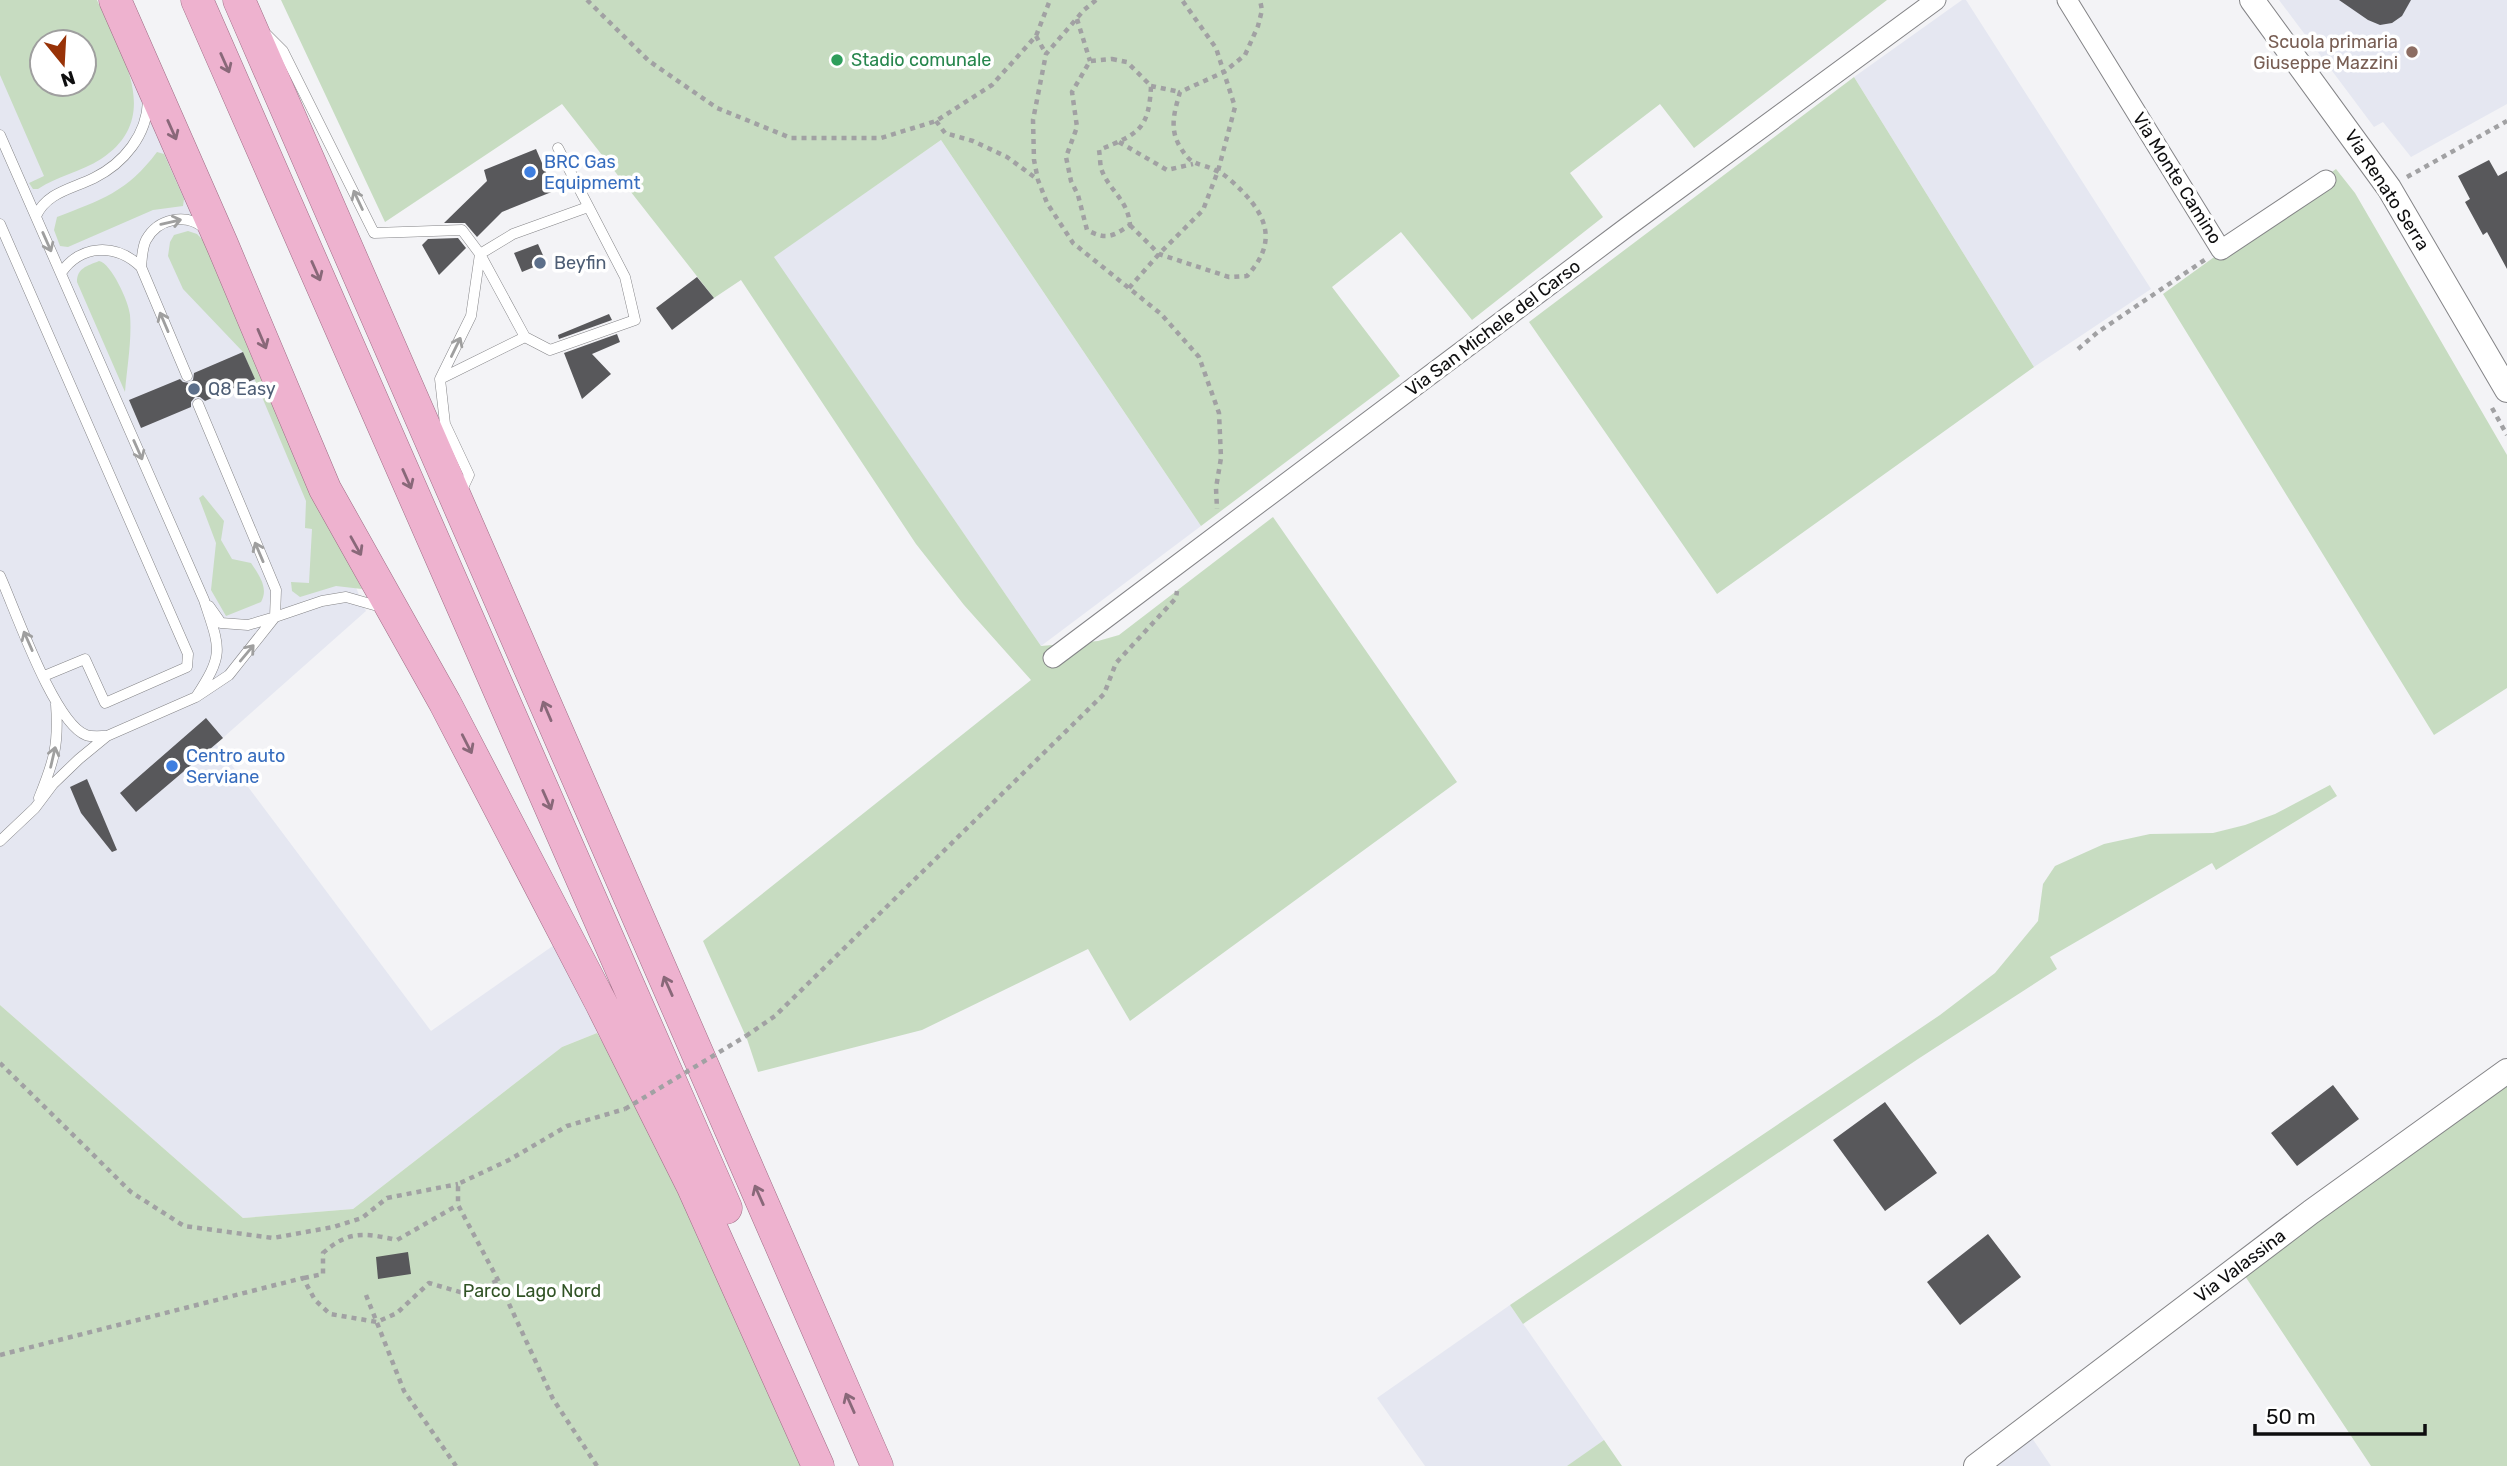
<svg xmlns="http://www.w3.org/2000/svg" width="2507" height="1466" viewBox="0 0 2507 1466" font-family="Rubik,sans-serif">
<rect width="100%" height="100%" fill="#f3f3f6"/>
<path fill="#e5e7f1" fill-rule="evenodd" d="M 0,0 L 96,0 L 224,277 L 366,611 L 216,744 L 431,1031 L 557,943 L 597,1033 L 562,1047 L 353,1209 L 243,1218 L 0,1005 ZM 42,42 L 84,42 L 84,84 L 42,84 Z
M 1962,0 L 1966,0 L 2151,289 L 2034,367 L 1854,77 Z
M 2279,0 L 2507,0 L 2507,104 L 2411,157 L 2383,122 L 2374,127 Z
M 941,140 L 1201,526 L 1041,646 L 773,257 Z
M 1510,1305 L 1604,1440 L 1568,1466 L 1425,1466 L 1377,1398 Z
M 2030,1435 L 2051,1466 L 1986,1466 Z"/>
<path fill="#c7dcc1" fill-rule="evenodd" d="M 0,0 L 97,0 C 120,52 165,117 101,159 C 81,172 57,176 38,189 L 33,189 L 29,183 L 44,176 L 0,75 ZM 42,42 L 84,42 L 84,84 L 42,84 Z
M 281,0 L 1887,0 L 1694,148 L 1660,104 L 1570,173 L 1603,217 L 1472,320 L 1401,232 L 1332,287 L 1400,376 L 1201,526 L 941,140 L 774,257 L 1041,646 L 1098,641 L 1119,635 L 1273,517 L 1457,782 L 1130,1021 L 1088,949 L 922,1030 L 758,1072 L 747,1039 L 703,941 L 1031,680 L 964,605 L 916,544 L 741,280 L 714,298 L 562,104 L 385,222 Z
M 1854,77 L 2034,367 L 1717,594 L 1529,322 Z
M 157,152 L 164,154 L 184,199 L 183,206 L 153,210 L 68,247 L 60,246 L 54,230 L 57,217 C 101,200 127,192 157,152 Z
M 2336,169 L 2355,193 L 2507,455 L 2507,688 L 2434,735 L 2163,294 Z
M 188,231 L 197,234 L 203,240 L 304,476 L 362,589 L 336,586 L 300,597 L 292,591 L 291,582 L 309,583 L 312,529 L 305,528 L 306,501 L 243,352 L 183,289 L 168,256 L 170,242 L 174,235 Z
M 99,261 C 111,263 129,302 130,315 C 132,340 127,367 125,392 L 77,282 C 77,268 87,266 99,261 Z
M 203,495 L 224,521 L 221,540 L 232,559 L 251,563 C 259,575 269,588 261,602 L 226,616 L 211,590 L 216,543 L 199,498 Z
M 2330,785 L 2337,796 L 2216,870 L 2212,863 L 2050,957 L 2057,969 L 1918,1059 L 1523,1324 L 1510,1305 L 1940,1015 L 1995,973 L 2038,921 L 2043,884 L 2055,866 L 2104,844 L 2150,834 L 2213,833 L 2245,825 L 2275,814 Z
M 0,1005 L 243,1218 L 353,1209 L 562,1047 L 597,1033 L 642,1111 L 803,1466 L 0,1466 Z
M 2507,1082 L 2507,1466 L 2371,1466 L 2243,1273 Z
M 1604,1440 L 1622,1466 L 1567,1466 Z"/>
<path fill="#58585b" d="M 2339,0 L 2411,0 L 2402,16 L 2392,23 L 2380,25 L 2368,20 Z
M 536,149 L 554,191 L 502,212 L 477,237 L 465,223 L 444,223 L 487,181 L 484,170 Z
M 2489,160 L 2498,176 L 2507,171 L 2507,269 L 2487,232 L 2483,235 L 2465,202 L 2470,199 L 2458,176 Z
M 458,238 L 466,248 L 439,275 L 422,245 L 428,239 Z
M 538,244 L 546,262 L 522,272 L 514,253 Z
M 697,277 L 714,298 L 672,330 L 656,308 Z
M 609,314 L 612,320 L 559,339 L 558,335 Z
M 617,334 L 620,342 L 592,354 L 611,374 L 582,399 L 564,353 Z
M 243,352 L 255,379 L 205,401 L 200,397 L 195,397 L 191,402 L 191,407 L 141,428 L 129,400 L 180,379 L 183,382 L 189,383 L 193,380 L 194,373 Z
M 206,718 L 223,738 L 136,812 L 120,793 Z
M 87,779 L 117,850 L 112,852 L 81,813 L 70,787 Z
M 2333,1085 L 2359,1119 L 2297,1166 L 2271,1133 Z
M 1885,1102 L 1937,1173 L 1885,1211 L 1833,1140 Z
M 1988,1234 L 2021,1277 L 1960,1325 L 1927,1282 Z
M 408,1252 L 411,1274 L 378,1279 L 376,1257 Z"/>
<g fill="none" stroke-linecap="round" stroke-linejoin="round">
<defs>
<path id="service" d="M 267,35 L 283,51 L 374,233 L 462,230 L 480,254 L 471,316 L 440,379 L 445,424 L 469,475 L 460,494
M 0,135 L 204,600 C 220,649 225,653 196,697
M 36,216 C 47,192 72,189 94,178 C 124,163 147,135 148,101
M 0,224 L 188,654 L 187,667 L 105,703 L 85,659 L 44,676
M 141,267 C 142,258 142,248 146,240 C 158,218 186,213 204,228
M 61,273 C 81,244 116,243 141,267 L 187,376
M 525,337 L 550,350 L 635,320 L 625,277 L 558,148
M 440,379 L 525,337 L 480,254 L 513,234 L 588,207
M 198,404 L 276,590 L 275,617 L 248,625 L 221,623 L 209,606
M 0,576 C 15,609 54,723 86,735 C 91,737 101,736 107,736
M 39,798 C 54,761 59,745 56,704
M 0,841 L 35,808 L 53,784 L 79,759 L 107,736 L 196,697 L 229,675 L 275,617 L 322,601 L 346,597 L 381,607"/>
<path id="minor" d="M 2067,0 L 2221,250 L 2326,180
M 1053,658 L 1627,227 L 1936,0"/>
<path id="tertiary" d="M 2252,0 L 2389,188 L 2507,390
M 1976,1466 L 2311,1212 L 2507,1071"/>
<path id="trunk" d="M 115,0 L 222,244 L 325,489 L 445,703 L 601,1003 L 692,1185 L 818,1466
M 197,0 L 726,1208
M 239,0 L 877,1466"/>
</defs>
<use href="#service" stroke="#848487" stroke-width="11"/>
<use href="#minor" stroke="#848487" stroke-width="21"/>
<use href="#tertiary" stroke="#848487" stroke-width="26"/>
<use href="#trunk" stroke="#9d6c84" stroke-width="33"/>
<path stroke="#a1a1a3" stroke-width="4.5" stroke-dasharray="5 5" stroke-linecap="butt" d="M 587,0 L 649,61 L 717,108 L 791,138 L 881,138 L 936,121 L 992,85 L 1036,36 L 1050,0
M 1096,0 L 1084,10 L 1046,54 L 1033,120 L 1034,160 L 1038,180 L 1047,203 L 1073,243 L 1161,314 L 1199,357 L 1219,413 L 1221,458 L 1216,488 L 1217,509
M 1077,19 L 1090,61
M 1036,36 L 1046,54
M 1112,59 L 1127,62 L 1151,86 C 1149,130 1138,134 1099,150 C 1100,156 1100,163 1101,168 C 1108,190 1128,199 1130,225 C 1112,237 1106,240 1087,230 L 1078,195 L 1071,181 L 1066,157 L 1077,127 L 1072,92 L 1090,61 Z
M 1151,86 L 1180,92
M 936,121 L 945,133 L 973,141 L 1007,157 L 1037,179
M 1119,142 L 1167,170 L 1193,164
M 2407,177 L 2507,121
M 1130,225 L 1159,254 L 1229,277 L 1247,276 C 1275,245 1270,220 1242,191 C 1235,184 1226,175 1217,171 C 1197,161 1192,168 1179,145 C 1169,127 1175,110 1180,92 L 1224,72 L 1245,55 L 1258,26 L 1262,10 L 1260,0
M 1129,288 L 1159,254 L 1203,210 L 1218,171 L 1235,107 L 1216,48 L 1182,0
M 2078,349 L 2098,332 L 2206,259
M 2492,408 L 2507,435
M 746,1036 L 775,1016 L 1104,694 L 1116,663 L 1176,598 L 1177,591
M 0,1063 L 131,1192 L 184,1226 L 273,1238 L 333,1227 L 362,1218 L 387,1198 L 458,1184
M 304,1278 L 323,1274 L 323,1253 C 349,1230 365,1233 397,1240 L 458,1205
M 366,1295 L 404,1391 L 456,1466
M 0,1355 L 303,1278 L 315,1300 L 330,1314 L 377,1322 L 397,1313 L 429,1283 L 470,1295 L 498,1280
M 597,1466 L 553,1399 L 498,1280 L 458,1205 L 458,1184 L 509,1160 L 567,1126 L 625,1109"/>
<use href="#service" stroke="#fff" stroke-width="10"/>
<use href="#minor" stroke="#fff" stroke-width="19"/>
<use href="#tertiary" stroke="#fff" stroke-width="24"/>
<use href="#trunk" stroke="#eeb2cf" stroke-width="32"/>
<path stroke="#a1a1a3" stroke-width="4.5" stroke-dasharray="5 5" stroke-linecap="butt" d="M 625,1109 L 746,1036"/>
</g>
<defs><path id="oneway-shaft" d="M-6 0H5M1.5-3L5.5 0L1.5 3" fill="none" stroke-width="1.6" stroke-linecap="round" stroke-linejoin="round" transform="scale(1.75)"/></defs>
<g stroke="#896879">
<use href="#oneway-shaft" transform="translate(225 63) rotate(66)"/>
<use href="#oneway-shaft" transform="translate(172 130) rotate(66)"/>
<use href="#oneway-shaft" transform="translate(316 271) rotate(66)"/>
<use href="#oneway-shaft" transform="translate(262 339) rotate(67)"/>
<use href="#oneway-shaft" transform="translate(407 479) rotate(66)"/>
<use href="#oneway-shaft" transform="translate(356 546) rotate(61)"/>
<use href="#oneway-shaft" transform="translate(547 711) rotate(-113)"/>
<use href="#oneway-shaft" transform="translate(467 744) rotate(63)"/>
<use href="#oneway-shaft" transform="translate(547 800) rotate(66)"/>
<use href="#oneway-shaft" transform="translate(668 986) rotate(-114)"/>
<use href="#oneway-shaft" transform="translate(759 1195) rotate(-114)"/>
<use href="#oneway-shaft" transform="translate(850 1403) rotate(-114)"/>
</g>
<g stroke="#9f9f9f">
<use href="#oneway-shaft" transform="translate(358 200) rotate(-115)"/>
<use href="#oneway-shaft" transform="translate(171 222) rotate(-13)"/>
<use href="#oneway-shaft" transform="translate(47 242) rotate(66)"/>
<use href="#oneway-shaft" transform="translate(164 322) rotate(-113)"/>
<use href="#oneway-shaft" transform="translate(456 347) rotate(-64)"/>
<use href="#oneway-shaft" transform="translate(138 450) rotate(66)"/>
<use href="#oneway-shaft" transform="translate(259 552) rotate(-113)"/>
<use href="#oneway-shaft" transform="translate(28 641) rotate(-114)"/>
<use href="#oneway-shaft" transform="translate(247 653) rotate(-50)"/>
<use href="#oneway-shaft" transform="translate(53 757) rotate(-77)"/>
</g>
<circle fill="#8d6e63" stroke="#fff" stroke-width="2.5" cx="2412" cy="52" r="7"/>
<circle fill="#2e9e5b" stroke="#fff" stroke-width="2.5" cx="837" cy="60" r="7"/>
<g fill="#3f7fe0" stroke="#fff" stroke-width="2.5">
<circle cx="530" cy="172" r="7"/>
<circle cx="172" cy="766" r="7"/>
</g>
<g fill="#5c6f8a" stroke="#fff" stroke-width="2.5">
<circle cx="540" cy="263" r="7"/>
<circle cx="194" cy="389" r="7"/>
</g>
<g text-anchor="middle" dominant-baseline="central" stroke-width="7" stroke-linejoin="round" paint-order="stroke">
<g font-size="18" fill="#785e54" stroke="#fff" text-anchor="end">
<text x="2398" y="42">Scuola primaria<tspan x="2398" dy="21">Giuseppe Mazzini</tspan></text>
</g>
<g font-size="18" fill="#27864d" stroke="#fff" text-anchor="start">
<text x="851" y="60">Stadio comunale</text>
</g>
<g font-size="18" fill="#366cbe" stroke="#fff" text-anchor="start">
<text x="544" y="162">BRC Gas<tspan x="544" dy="21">Equipmemt</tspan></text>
<text x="186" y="756">Centro auto<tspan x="186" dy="21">Serviane</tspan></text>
</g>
<g font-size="18" fill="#0e0e0f" stroke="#fff">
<text transform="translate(2177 178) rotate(58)">Via Monte Camino</text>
<text transform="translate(2387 190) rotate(57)">Via Renato Serra</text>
<text transform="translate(1493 328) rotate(-37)">Via San Michele del Carso</text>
<text transform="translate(2240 1266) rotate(-37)">Via Valassina</text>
</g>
<g font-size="18" fill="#4e5e75" stroke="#fff" text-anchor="start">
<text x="554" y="263">Beyfin</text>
<text x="208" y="389">Q8 Easy</text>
</g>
<g font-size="18" fill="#315325" stroke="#fff">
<text x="532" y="1291">Parco Lago Nord</text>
</g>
</g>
<g transform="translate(63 63) rotate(162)"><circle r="33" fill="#ffffff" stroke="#9f9f9f" stroke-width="2"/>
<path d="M0-5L12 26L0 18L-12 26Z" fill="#983207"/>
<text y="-10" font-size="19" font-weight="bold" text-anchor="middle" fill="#0e0e0f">N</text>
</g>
<path d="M2255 1424v10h170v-10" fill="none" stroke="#0e0e0f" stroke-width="3.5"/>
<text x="2266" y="1424" font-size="21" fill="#0e0e0f" stroke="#ffffff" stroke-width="5" paint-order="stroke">50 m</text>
</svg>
